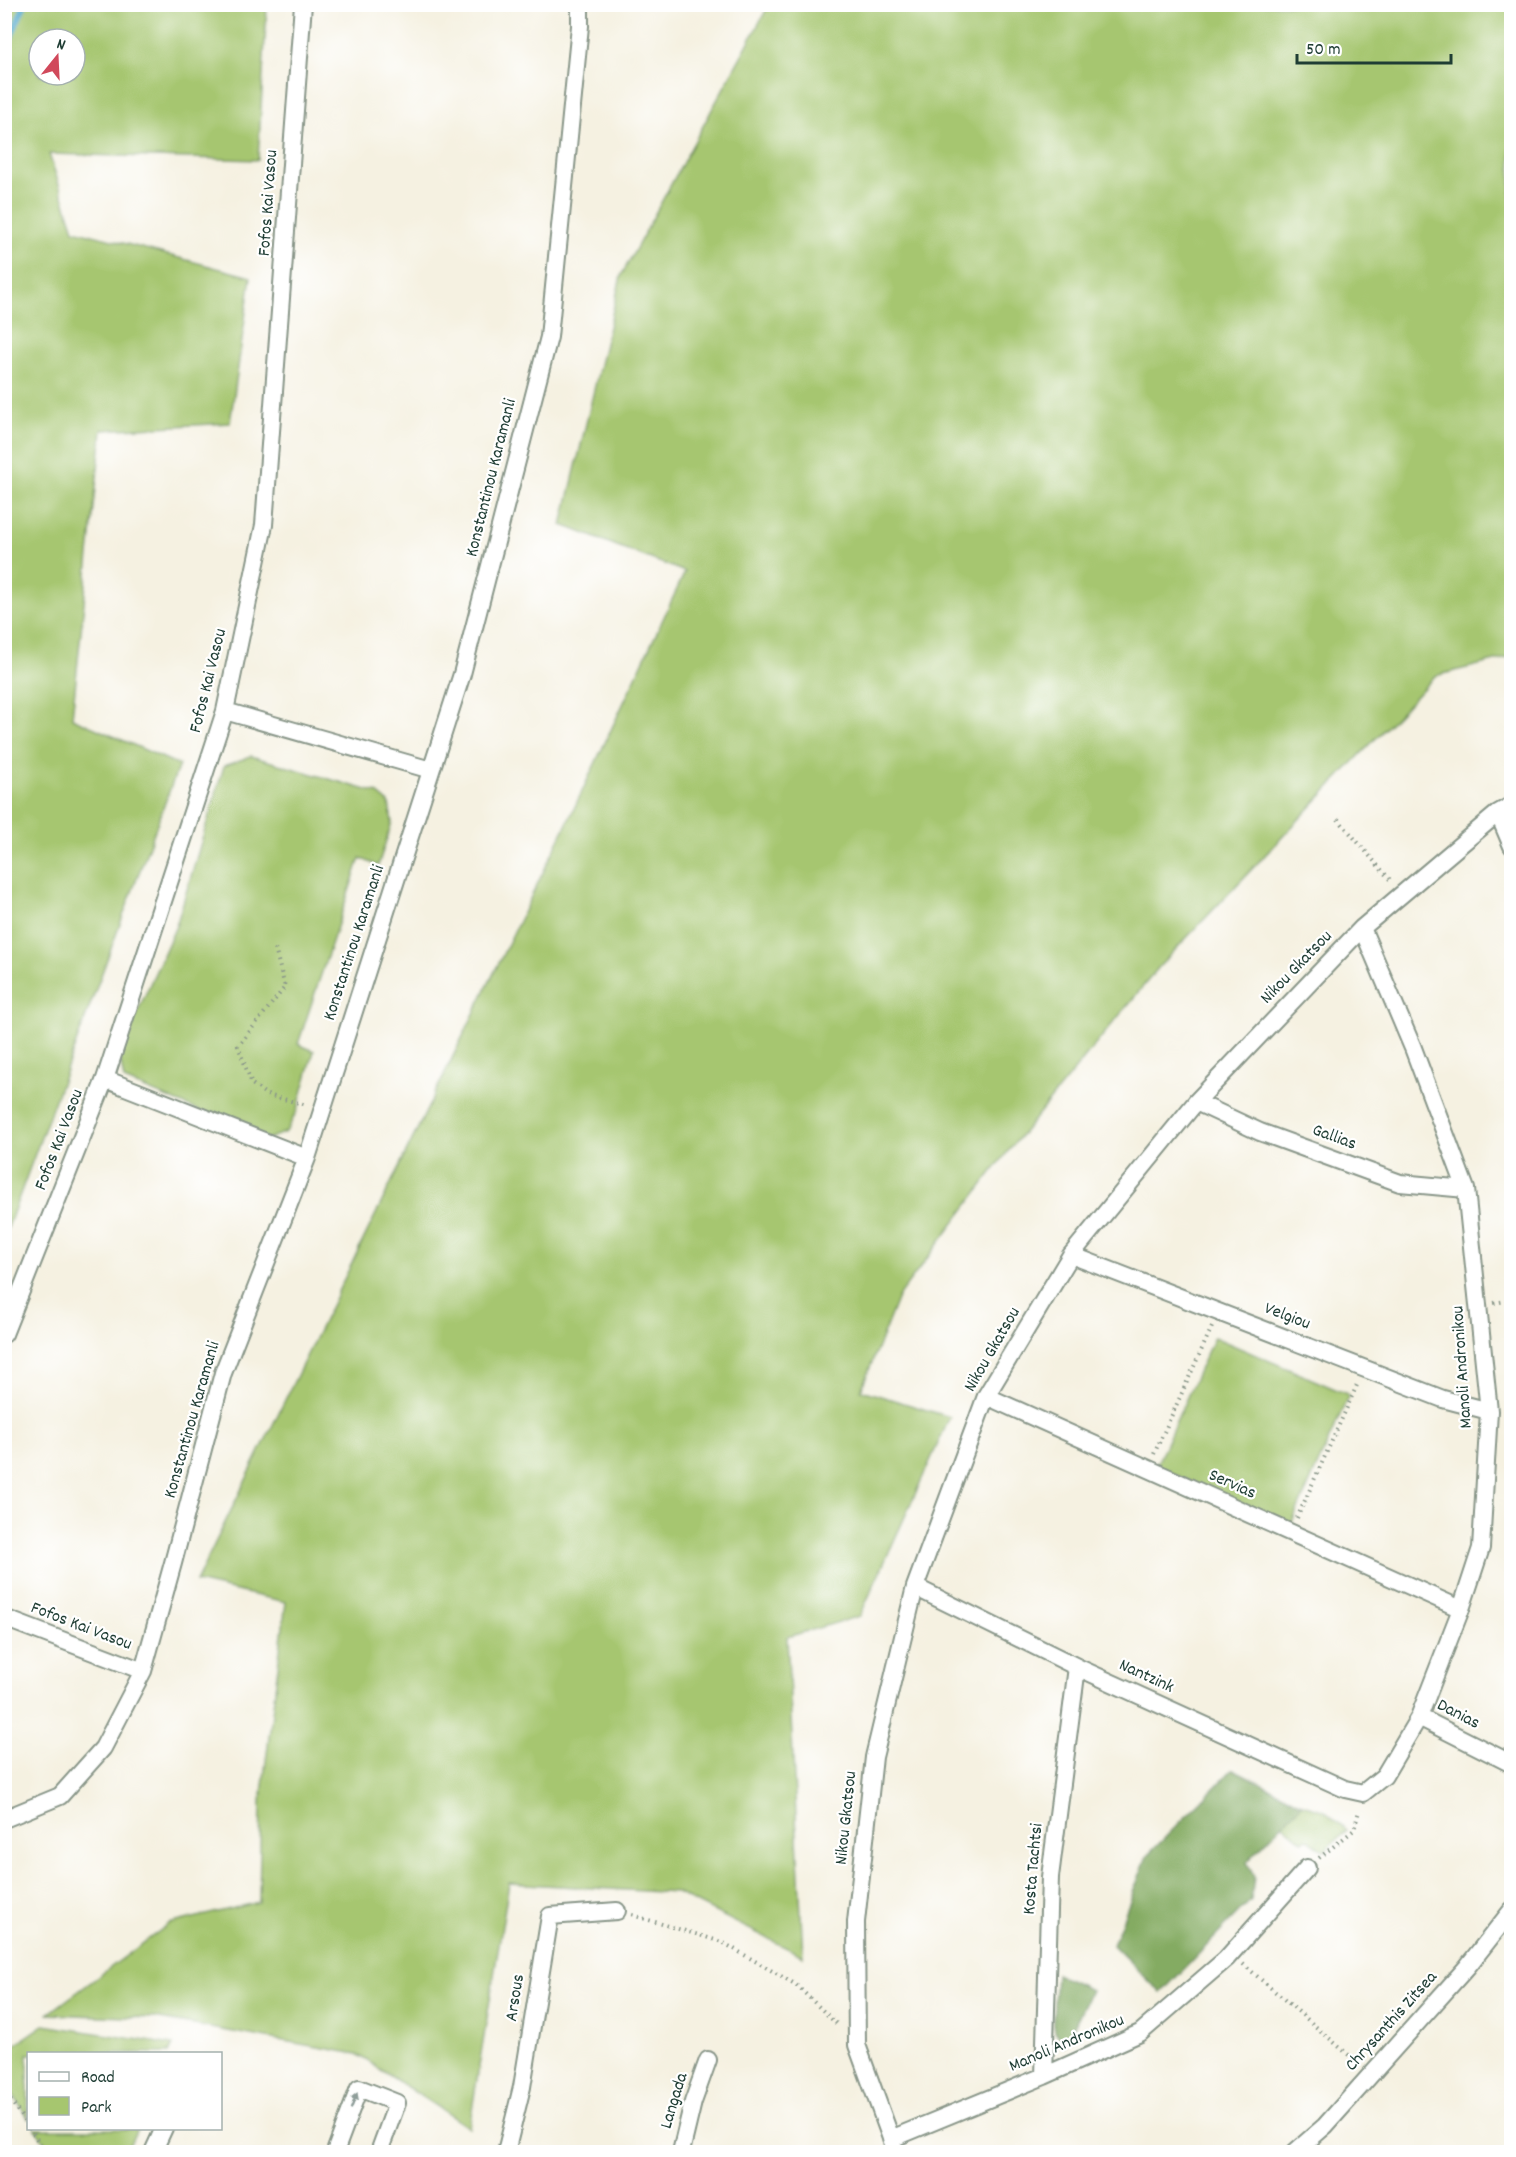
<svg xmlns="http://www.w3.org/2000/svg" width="1516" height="2157" viewBox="0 0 1516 2157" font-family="Dekko,sans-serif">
<rect width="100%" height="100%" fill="#fff"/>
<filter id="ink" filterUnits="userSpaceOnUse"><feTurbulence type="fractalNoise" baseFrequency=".0167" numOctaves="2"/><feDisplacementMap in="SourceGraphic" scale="12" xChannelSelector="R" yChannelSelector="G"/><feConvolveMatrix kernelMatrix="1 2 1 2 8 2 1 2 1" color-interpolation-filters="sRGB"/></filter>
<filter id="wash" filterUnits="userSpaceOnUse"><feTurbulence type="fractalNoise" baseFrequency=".008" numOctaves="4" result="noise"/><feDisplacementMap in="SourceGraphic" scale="24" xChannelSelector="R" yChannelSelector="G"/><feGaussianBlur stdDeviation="1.35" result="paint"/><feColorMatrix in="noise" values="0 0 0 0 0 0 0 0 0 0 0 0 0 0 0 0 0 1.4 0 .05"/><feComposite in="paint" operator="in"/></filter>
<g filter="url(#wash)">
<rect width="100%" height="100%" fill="#f5f1e1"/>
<path fill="#a6c66f" stroke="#628252" stroke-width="1.5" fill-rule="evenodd" d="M 5,4 L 267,5 L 258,160 L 49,154 L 74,230 L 251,277 L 230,423 L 102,430 L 72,718 L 179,765 L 5,1235 ZM 39,39 L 75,39 L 75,75 L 39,75 Z
M 769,5 L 1511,5 L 1511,657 L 1435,676 L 1159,967 L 1009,1150 L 898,1297 L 861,1390 L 950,1417 L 860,1616 L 787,1637 L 803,1956 L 677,1893 L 509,1883 L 469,2128 L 357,2054 L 154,2018 L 48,2014 L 169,1924 L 259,1902 L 261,1801 L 286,1602 L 196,1582 L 571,815 L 685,572 L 562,525 L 621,276 Z
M 251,756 L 377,793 L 389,803 L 392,822 L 378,866 L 360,858 L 298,1044 L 314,1051 L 297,1111 L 286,1132 L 268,1139 L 124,1080 L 119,1053 L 176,926 L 224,766 Z
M 1214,1337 L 1349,1395 L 1290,1527 L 1156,1466 Z
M 1302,1804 L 1323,1810 L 1347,1830 L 1325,1851 L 1308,1839 L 1302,1841 L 1282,1824 Z
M 44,2025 L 173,2045 L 169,2053 L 28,2054 L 28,2118 L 5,2082 L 5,2052 Z
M 35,2129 L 137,2129 L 126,2152 L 52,2152 Z"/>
<path fill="#84ab62" stroke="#52744b" stroke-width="1.5" d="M 1233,1769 L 1302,1804 L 1247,1862 L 1254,1877 L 1251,1900 L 1161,1993 L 1113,1945 L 1147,1856 Z
M 1056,1974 L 1091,1990 L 1065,2045 L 1055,2031 L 1053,2018 Z"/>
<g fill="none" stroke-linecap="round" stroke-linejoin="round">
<path stroke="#4ea6cb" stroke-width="6" d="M 4,91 L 6,48 L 25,4"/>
</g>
</g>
<g filter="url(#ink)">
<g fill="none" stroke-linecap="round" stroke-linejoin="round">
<defs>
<path id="street" d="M 225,711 L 431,770
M 1498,813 L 1512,846
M 105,1079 L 307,1158
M 1196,1102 L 1260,1132 L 1400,1183 L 1466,1189
M 1071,1255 L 1443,1399 L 1489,1411
M 4,1334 L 105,1079 L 225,711 L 264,525 L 303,4
M 986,1396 L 1461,1609
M 915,1587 L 1077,1667 L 1345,1789 L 1363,1793 L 1384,1776 L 1419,1717 L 1461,1609 L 1481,1548 L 1489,1411 L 1466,1189 L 1413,1048 L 1362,928
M 4,1618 L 143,1671
M 1419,1717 L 1512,1764
M 4,1819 L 60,1796 L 103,1748 L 143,1671 L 173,1563 L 223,1373 L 307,1158 L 462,674 L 549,337 L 580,26 L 580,4
M 1044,2076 L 1050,1877 L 1077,1667
M 891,2139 L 1044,2076 L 1140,2033 L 1226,1959 L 1307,1868
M 153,2152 L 164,2128
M 335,2152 L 359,2088 L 397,2103 L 379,2152
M 506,2152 L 522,2087 L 550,1916 L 617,1911
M 681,2152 L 693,2102 L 708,2060
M 896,2152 L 857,2045 L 856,1922 L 874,1757 L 915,1587 L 986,1396 L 1071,1255 L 1196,1102 L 1362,928 L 1498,813 L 1512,805
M 1295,2152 L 1325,2126 L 1467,1967 L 1512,1910"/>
</defs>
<use href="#street" stroke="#8a978a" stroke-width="20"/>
<path stroke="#8a978a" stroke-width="4" stroke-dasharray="1.5 4.5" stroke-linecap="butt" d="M 1338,819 L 1392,882
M 275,949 L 285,987 L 238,1046 L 252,1084 L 267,1095 L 307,1105
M 1494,1303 L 1512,1300
M 1154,1454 L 1212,1327
M 1297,1518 L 1358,1383
M 1319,1858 L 1354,1830 L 1359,1811
M 632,1915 L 722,1942 L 795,1984 L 839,2026
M 1243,1964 L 1358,2063
M 4,2090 L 28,2127
M 30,2128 L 45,2152"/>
<use href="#street" stroke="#fff" stroke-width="16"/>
</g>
<defs><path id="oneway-solid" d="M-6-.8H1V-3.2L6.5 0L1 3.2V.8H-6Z" transform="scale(1.5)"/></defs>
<use fill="#8f9e9a" href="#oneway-solid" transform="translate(354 2101) rotate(-69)"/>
</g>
<g text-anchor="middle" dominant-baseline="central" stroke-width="4.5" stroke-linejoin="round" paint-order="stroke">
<g font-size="18" fill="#1f3d34" stroke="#fff">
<text transform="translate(269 203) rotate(-86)">Fofos Kai Vasou</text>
<text transform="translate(492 478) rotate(-76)">Konstantinou Karamanli</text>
<text transform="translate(209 681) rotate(-76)">Fofos Kai Vasou</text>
<text transform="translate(355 943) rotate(-72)">Konstantinou Karamanli</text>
<text transform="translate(1297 968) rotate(-46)">Nikou Gkatsou</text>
<text transform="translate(1334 1138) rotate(20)">Gallias</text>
<text transform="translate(60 1140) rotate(-69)">Fofos Kai Vasou</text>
<text transform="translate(1287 1317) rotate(21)">Velgiou</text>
<text transform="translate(993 1350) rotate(-60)">Nikou Gkatsou</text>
<text transform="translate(1463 1367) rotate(-94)">Manoli Andronikou</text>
<text transform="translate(193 1420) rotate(-74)">Konstantinou Karamanli</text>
<text transform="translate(1232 1485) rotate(24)">Servias</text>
<text transform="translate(81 1627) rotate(21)">Fofos Kai Vasou</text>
<text transform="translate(1146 1677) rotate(25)">Nantzink</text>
<text transform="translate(1458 1715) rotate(27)">Danias</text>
<text transform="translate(847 1818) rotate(-84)">Nikou Gkatsou</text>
<text transform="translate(1034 1869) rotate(-85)">Kosta Tachtsi</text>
<text transform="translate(516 1998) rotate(-81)">Arsous</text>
<text transform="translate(1392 2022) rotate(-48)">Chrysanthis Zitsea</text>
<text transform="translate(1067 2044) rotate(-23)">Manoli Andronikou</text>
<text transform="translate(675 2101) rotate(-73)">Langada</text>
</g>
</g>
<rect width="1516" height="2157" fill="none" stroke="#fff" stroke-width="24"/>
<rect x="27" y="2052" width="195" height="78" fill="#ffffff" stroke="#a5b1ae" stroke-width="1.5"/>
<rect x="39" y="2072" width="30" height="9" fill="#ffffff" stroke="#a5b1ae" stroke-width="1.5"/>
<text x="81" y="2082" font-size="18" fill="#1f3d34">Road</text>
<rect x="39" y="2097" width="30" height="18" fill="#a6c66f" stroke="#a5b1ae" stroke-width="1.5"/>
<text x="81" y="2112" font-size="18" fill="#1f3d34">Park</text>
<g transform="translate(57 57) rotate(18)"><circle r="28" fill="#ffffff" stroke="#a5b1ae" stroke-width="1.5"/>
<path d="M0-4.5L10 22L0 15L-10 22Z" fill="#d1495b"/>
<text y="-9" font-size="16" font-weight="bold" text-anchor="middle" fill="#1f3d34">N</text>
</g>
<path d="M1297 54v9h154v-9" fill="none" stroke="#1f3d34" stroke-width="3"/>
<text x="1306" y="54" font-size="18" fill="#1f3d34" stroke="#ffffff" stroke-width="4.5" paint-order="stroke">50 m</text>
</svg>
